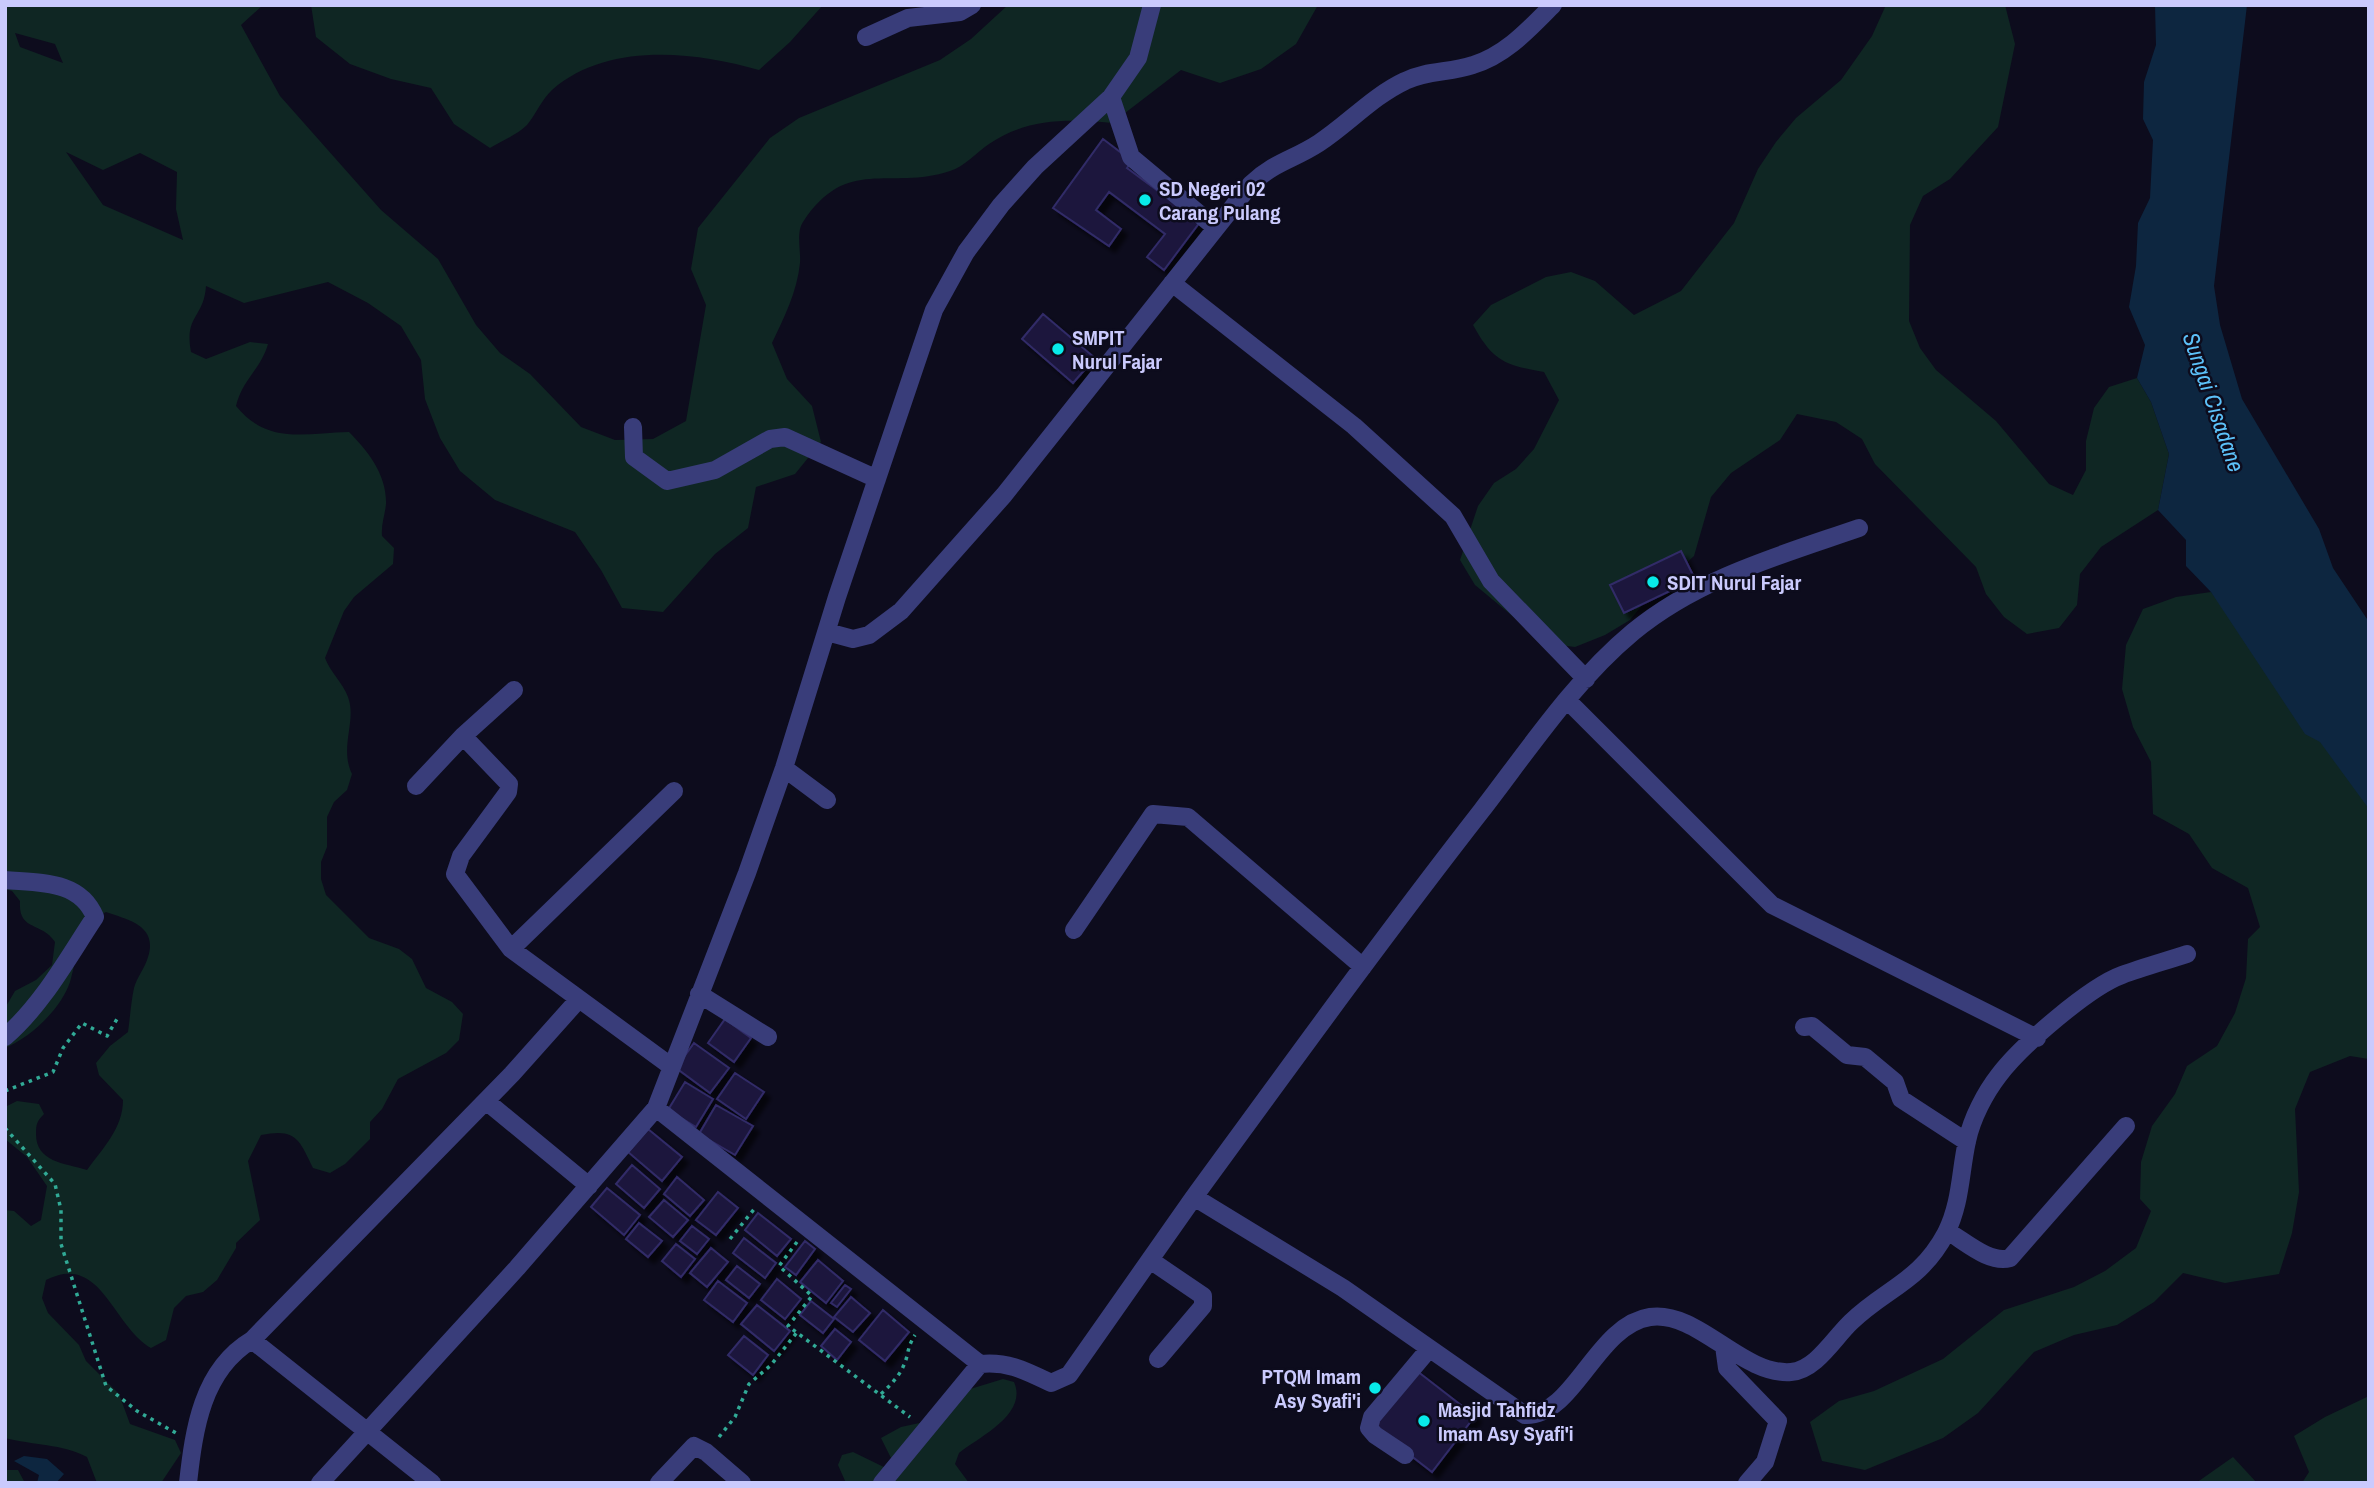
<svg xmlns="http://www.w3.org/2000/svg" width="2374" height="1488" viewBox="0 0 2374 1488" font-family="'Archivo Narrow',sans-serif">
<defs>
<filter id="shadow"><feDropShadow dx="6" dy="6" stdDeviation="2" flood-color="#0009"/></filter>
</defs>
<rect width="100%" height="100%" fill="#0d0c1d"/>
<path fill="#0f2623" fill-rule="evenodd" d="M 5,5 L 263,5 L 241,25 L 280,96 L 381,210 L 438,259 L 476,325 L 500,353 L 530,374 L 581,427 L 615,440 L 653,439 L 686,421 L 706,305 L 691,269 L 698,228 L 770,138 L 799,118 L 940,60 L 971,39 L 1008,5 L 1318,5 L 1296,44 L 1261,69 L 1220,83 L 1181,70 L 1112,123 C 1067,119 1028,118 989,144 C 977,152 964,167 950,171 C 889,191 847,155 803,222 C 796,232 801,251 800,263 C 797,292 784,318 772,343 L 787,379 L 812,406 L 821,442 L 795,474 L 756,487 L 748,528 L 715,554 L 663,612 L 622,608 L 601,570 L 575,532 L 495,500 L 460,471 L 440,438 L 425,399 L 421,360 L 401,326 L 368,303 L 328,282 L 244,303 L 206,286 C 204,318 184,315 191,352 L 206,359 L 250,342 L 268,344 C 261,369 242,380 236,406 C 268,445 303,433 349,432 C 368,451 387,475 386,504 C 385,515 381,524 382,536 L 394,548 L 393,564 L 354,597 L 344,611 L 325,658 C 330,672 343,683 348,697 C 357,721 339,747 352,774 L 347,790 L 334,802 L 327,817 L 327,847 L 321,862 L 321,879 L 326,895 L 369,938 L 399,949 L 412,959 L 426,988 L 452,1002 L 463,1014 L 459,1040 L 446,1053 L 398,1079 L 382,1109 L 370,1122 L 370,1139 L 345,1164 L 330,1173 L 313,1168 C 299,1139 296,1128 261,1135 L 248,1161 L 260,1220 L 236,1243 L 236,1248 L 217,1280 L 203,1292 L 186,1296 L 174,1308 L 166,1340 L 151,1348 C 112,1325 101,1252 46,1280 L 42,1298 L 48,1313 L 79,1345 L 86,1361 L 119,1394 L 130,1424 L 175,1440 L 181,1453 L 161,1483 L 97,1483 L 87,1457 C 63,1444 32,1445 5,1438 L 5,1210 L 14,1211 L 31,1226 L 41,1220 L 47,1186 L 27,1157 L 5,1139 L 5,1107 L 17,1101 L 39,1104 L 44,1114 C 37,1121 36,1124 36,1134 C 36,1162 64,1163 87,1170 C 103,1148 123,1128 123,1100 L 99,1075 L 96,1063 L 110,1046 L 128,1032 C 130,1018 131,1002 134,988 C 137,977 145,968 148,957 C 158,926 129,920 106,912 C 74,927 79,954 70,982 C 61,1009 30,1038 5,1048 L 5,1008 L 15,991 L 36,980 L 52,965 L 55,942 C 41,921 18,932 20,901 L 12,891 L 5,889 ZM 15,33 L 55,44 L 63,63 L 20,47 ZM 66,152 L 103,170 L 140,153 L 177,172 L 176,209 L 183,240 L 103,205 Z
M 311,5 L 823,5 L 790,42 L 759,70 C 694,51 606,42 552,90 C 542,99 536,114 527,125 C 518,134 502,141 490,148 L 454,124 L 431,88 L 391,79 L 350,64 L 316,37 Z
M 1886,5 L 2005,5 L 2015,44 L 1998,127 L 1950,179 L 1923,196 L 1910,225 L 1909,321 L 1920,348 L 1936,370 L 1996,421 L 2049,484 L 2073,495 L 2086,470 L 2086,441 L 2094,408 L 2109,387 L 2137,378 L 2151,402 L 2169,454 L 2158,510 L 2101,547 L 2080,574 L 2077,605 L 2059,628 L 2027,634 L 2004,617 L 1986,594 L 1976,567 L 1875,464 L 1862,439 L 1836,422 L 1797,414 L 1780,440 L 1731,473 L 1711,497 L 1694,556 L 1648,598 L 1630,620 L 1605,635 L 1575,647 L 1545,643 L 1475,585 L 1460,560 L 1478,506 L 1494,483 L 1516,469 L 1534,449 L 1559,400 L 1544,372 C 1504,365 1493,361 1473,325 L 1491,305 L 1546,277 L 1571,272 L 1595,281 L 1634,315 L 1681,291 L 1734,223 L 1758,169 L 1776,142 L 1796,118 L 1841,80 L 1872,36 Z
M 2211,592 L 2369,789 L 2369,1059 L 2350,1056 L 2310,1072 L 2295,1109 L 2299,1192 L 2292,1233 L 2279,1274 L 2225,1283 L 2183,1273 L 2154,1302 L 2117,1325 L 2074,1335 L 2034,1352 L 1978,1413 L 1943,1438 L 1865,1470 L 1822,1461 L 1810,1422 L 1839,1401 L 1874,1391 L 1943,1359 L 2004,1310 L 2074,1287 L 2105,1271 L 2136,1248 L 2151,1211 L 2140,1199 L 2141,1162 L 2152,1126 L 2175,1094 L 2187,1066 L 2217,1046 L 2235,1013 L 2246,978 L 2248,939 L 2260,927 L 2248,888 L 2212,868 L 2189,834 L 2153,814 L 2151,762 L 2133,727 L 2122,689 L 2126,645 L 2143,609 L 2176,597 Z
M 1003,1379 L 1014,1382 C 1028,1414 981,1436 959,1453 L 955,1464 L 969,1483 L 846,1483 L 838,1465 L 842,1455 L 853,1452 L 892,1471 L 892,1460 L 881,1438 L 901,1427 L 933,1420 L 967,1390 Z
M 2369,1396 L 2369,1483 L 2302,1483 L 2309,1472 L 2294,1436 L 2325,1417 Z
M 2233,1457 L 2257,1483 L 2196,1483 Z
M 5,1470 L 18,1470 L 25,1483 L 5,1483 Z"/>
<path fill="#0d2640" d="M 2155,5 L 2247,5 L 2214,286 L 2220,325 L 2242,399 L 2319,529 L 2333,568 L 2369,622 L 2369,809 L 2320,742 L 2305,734 L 2211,592 L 2186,566 L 2186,540 L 2158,510 L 2169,454 L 2151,402 L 2137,378 L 2145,345 L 2129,307 L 2136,266 L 2138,223 L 2150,198 L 2153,140 L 2143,119 L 2144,82 L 2156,45 Z
M 24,1456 L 47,1459 L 64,1474 L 56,1483 L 37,1483 L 39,1475 L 14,1461 Z"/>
<path fill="#1c193d" stroke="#312c68" stroke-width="2" filter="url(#shadow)" d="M 1103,139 L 1132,161 L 1127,168 L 1200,222 L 1164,270 L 1147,257 L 1165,234 L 1109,192 L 1096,210 L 1121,229 L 1109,246 L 1053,208 Z
M 1043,314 L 1095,358 L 1073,383 L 1022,339 Z
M 1681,551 L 1695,579 L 1624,613 L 1610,585 Z
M 725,1019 L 751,1038 L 734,1062 L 708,1043 Z
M 694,1043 L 729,1068 L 710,1093 L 676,1068 Z
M 735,1073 L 764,1092 L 746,1119 L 717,1099 Z
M 685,1082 L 713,1099 L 696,1127 L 668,1110 Z
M 716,1105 L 753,1126 L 735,1155 L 699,1134 Z
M 648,1129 L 682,1157 L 662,1181 L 628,1152 Z
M 632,1165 L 660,1189 L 644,1208 L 616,1184 Z
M 677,1177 L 704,1200 L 690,1216 L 664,1194 Z
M 607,1188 L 640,1215 L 624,1235 L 591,1207 Z
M 718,1192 L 738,1208 L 716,1235 L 696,1220 Z
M 664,1200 L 688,1220 L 673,1237 L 649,1217 Z
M 758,1213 L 791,1239 L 777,1256 L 745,1230 Z
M 639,1223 L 662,1241 L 648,1257 L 626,1239 Z
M 692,1226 L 709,1239 L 697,1254 L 680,1241 Z
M 744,1238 L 776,1263 L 765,1278 L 733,1253 Z
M 805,1241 L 815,1249 L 796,1275 L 785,1267 Z
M 676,1244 L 695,1259 L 681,1277 L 662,1261 Z
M 711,1248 L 728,1262 L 707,1287 L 690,1273 Z
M 818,1260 L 843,1281 L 826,1303 L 800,1282 Z
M 737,1266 L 760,1284 L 749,1298 L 726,1280 Z
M 777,1279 L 801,1299 L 785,1319 L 761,1300 Z
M 718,1281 L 747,1303 L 733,1322 L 704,1300 Z
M 845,1285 L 851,1289 L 837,1307 L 831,1303 Z
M 851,1297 L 870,1313 L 853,1332 L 834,1317 Z
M 811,1301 L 834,1319 L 823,1333 L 800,1315 Z
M 757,1305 L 790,1331 L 774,1351 L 741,1324 Z
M 883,1310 L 909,1332 L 885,1361 L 859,1340 Z
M 835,1329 L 851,1342 L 837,1360 L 821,1346 Z
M 744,1336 L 768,1355 L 753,1375 L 728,1355 Z
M 1417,1371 L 1475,1416 L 1432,1472 L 1374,1427 Z"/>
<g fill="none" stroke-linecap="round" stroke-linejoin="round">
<path stroke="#31aa96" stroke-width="3.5" stroke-dasharray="3.5 5" stroke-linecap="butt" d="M 5,1091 L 53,1072 L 63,1048 L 82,1023 L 107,1036 L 117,1019
M 5,1128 L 55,1184 L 61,1210 L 61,1244 L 106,1386 L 137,1411 L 176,1433
M 730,1239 L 755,1208
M 797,1242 L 779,1266 L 812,1296 L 788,1326 L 910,1417
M 881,1394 C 893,1383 903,1372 907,1356 C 909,1347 910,1343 915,1335
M 719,1437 L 735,1417 L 749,1384 L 771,1365 L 798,1331"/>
<path stroke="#393d7a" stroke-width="18" d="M 866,37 L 908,18 L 960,12 L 972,5
M 1111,97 L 1131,157 L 1216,228
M 1172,283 L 1354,426 L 1453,516 L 1491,581 L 1586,679
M 633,427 L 634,457 L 667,481 L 715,470 L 770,439 L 785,437 L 877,479
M 827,632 L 853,639 L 869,635 L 901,611 L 1004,495 L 1251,184 C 1276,161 1293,160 1319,143 C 1348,124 1373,96 1405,81 C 1427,70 1450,73 1473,65 C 1506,55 1529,29 1553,5
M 1568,701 L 1772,905 L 2037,1038
M 463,736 L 509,784 L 508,792 L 461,856 L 455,874 L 511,949 L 672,1067
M 784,768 L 827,800
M 416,786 L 463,736 L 514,690
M 5,880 C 40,883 80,880 95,917 C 67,959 43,1004 5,1037
M 1074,930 L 1153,814 L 1188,817 L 1363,967
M 511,949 L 674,791
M 699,994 L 768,1037
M 1804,1027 L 1812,1026 L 1847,1055 L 1865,1057 L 1895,1082 L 1901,1099 L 1967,1142
M 486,1101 L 589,1186
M 656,1108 L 980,1364
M 1194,1197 C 1289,1067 1383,937 1482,810 C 1529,749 1574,681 1633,632 C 1698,578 1781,555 1859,528
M 1947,1231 C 1965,1241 1989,1264 2010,1258 L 2126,1126
M 1150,1260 L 1203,1296 L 1203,1306 L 1158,1359
M 252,1340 L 512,1074 L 579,999
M 1724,1346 L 1727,1368 L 1778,1421 L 1765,1462 L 1747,1483
M 1405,1455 L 1375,1435 L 1369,1428 L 1372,1417 L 1429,1349
M 188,1483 C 194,1429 202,1370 252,1340 L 432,1483
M 320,1483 L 517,1268 L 656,1108 L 747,873 L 784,768 L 837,597 L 934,310 L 966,252 L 1001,205 L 1035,167 L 1111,97 L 1138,58 L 1152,5
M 659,1483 L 694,1446 L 706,1452 L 742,1483
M 882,1483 L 980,1364 C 1008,1361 1026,1371 1051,1383 L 1069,1375 L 1194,1197 L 1343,1288 L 1525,1415 C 1574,1417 1596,1325 1650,1317 C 1698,1310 1742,1376 1791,1372 C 1816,1370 1834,1338 1851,1322 C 1886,1288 1920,1282 1946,1233 C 1961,1203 1960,1173 1967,1141 C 1972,1118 1985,1093 1999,1075 C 2021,1046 2089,987 2122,975 C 2143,967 2166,961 2187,954"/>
</g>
<g fill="#08eae9" stroke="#0d0c1d" stroke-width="2.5">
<circle cx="1145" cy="200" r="7"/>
<circle cx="1058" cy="349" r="7"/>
<circle cx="1653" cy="582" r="7"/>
<circle cx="1375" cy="1388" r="7"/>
<circle cx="1424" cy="1421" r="7"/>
</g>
<g text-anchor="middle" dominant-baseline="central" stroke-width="5" stroke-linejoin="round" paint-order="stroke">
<g font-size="21" font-weight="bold" fill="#cacafd" stroke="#0d0c1d" text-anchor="start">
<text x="1159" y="188">SD Negeri 02<tspan x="1159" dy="24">Carang Pulang</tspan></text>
<text x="1072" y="337">SMPIT<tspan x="1072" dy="24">Nurul Fajar</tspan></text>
<text x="1667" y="582">SDIT Nurul Fajar</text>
<text x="1361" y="1376" text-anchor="end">PTQM Imam<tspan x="1361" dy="24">Asy Syafi'i</tspan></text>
<text x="1438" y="1409">Masjid Tahfidz<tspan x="1438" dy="24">Imam Asy Syafi'i</tspan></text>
</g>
<g font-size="23" font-style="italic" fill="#5cc1f9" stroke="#0d0c1d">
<text transform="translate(2214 402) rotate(71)">Sungai Cisadane</text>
</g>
</g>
<rect width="2374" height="1488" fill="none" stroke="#cacafd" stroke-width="14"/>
</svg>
